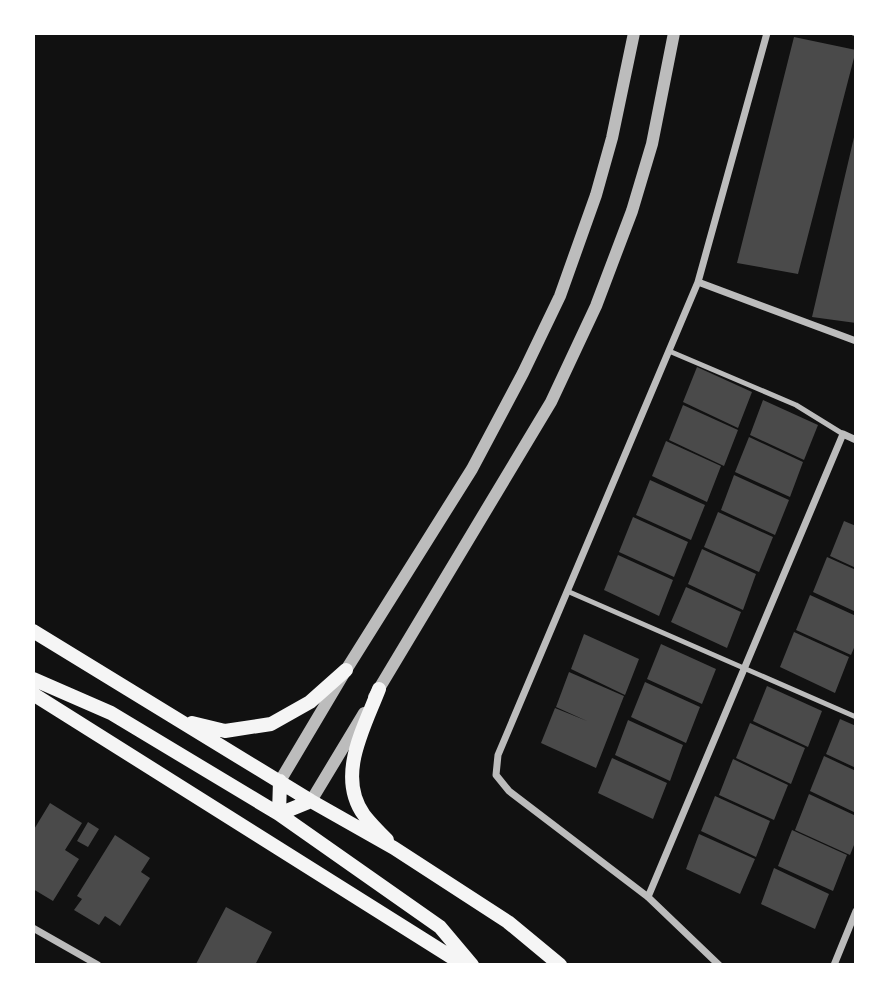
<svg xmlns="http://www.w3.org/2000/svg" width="889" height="998" viewBox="0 0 889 998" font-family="Lato,sans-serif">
<rect width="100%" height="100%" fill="#111"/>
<path fill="#4a4a4a" d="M 794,37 L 856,50 L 798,274 L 737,263 Z
M 855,133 L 856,134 L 856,323 L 812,317 Z
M 697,367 L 752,392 L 738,428 L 683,402 Z
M 763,400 L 818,425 L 804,460 L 750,435 Z
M 683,405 L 738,430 L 724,466 L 669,440 Z
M 749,437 L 803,462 L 790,497 L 735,472 Z
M 666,441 L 721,466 L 707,502 L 652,476 Z
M 734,475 L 789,500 L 775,535 L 721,510 Z
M 650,480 L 705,505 L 691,540 L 636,515 Z
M 718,512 L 773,537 L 759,572 L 704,547 Z
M 633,517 L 688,542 L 674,577 L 619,552 Z
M 844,521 L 856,526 L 856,568 L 830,556 Z
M 702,549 L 756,574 L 743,610 L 688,584 Z
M 618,555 L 673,580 L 659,616 L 604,590 Z
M 827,557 L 856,570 L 856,612 L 813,592 Z
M 686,587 L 741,612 L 727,648 L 671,622 Z
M 810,595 L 856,616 L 856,643 L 851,655 L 796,630 Z
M 794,632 L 849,657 L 835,693 L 780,667 Z
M 584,634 L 639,659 L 625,695 L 571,669 Z
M 661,644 L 716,669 L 702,704 L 647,679 Z
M 569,672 L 624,696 L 596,768 L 541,743 L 555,708 L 587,721 L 556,707 Z
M 645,682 L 700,707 L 686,743 L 631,717 Z
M 767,686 L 822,711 L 808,747 L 753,721 Z
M 840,719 L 856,726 L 856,768 L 826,754 Z
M 628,720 L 683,745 L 670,781 L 615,755 Z
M 750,723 L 805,748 L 791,784 L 736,758 Z
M 824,756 L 856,771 L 856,813 L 810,791 Z
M 612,758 L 667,783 L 653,819 L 598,793 Z
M 733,759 L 788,785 L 774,820 L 719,795 Z
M 809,794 L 856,816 L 856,840 L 850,855 L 795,830 Z
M 715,796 L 770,821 L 756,857 L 701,831 Z
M 50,803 L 82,823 L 65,850 L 79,859 L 53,901 L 33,889 L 33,831 Z
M 88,822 L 99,829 L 88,847 L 77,841 Z
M 792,830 L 847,855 L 833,891 L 778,866 Z
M 699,834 L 755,859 L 740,894 L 686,869 Z
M 115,835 L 150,858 L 141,872 L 150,878 L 120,926 L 105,916 L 99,925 L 74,910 L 82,899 L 77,896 Z
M 774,868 L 829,894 L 815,929 L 761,904 Z
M 226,907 L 272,932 L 255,965 L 196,964 Z"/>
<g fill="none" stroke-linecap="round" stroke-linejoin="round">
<path stroke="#bcbcbc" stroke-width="5" d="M 853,33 L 856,34
M 669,351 L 796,405 L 843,434
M 567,591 L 856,717"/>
<path stroke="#bcbcbc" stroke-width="7" d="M 767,33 L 698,282 L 856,341
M 698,282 L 498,755 L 496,775 L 509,791 L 648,897 L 719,965
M 648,897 L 843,434 L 856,440
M 33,928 L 98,965
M 834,965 L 856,911"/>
<path stroke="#bcbcbc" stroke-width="12" d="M 374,697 L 551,402 L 596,306 L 632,211 L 652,144 L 674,33
M 280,781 L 346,670 L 472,469 L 523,373 L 560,296 L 596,195 L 612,138 L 634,33
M 311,801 L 364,713"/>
<path stroke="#f5f5f5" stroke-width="14" d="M 33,631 L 311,801 L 394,848 L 508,922 L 560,965
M 33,679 L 111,713 L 279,814 L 440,927 L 472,965
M 379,689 C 364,728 336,776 364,815 C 371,824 379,832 387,840
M 33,694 L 464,965
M 192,723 L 225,731 L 271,724 L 310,702 L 346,670
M 279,814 L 311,801
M 279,814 L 280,781"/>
</g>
<rect width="889" height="998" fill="none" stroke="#ffffff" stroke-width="70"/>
</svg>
